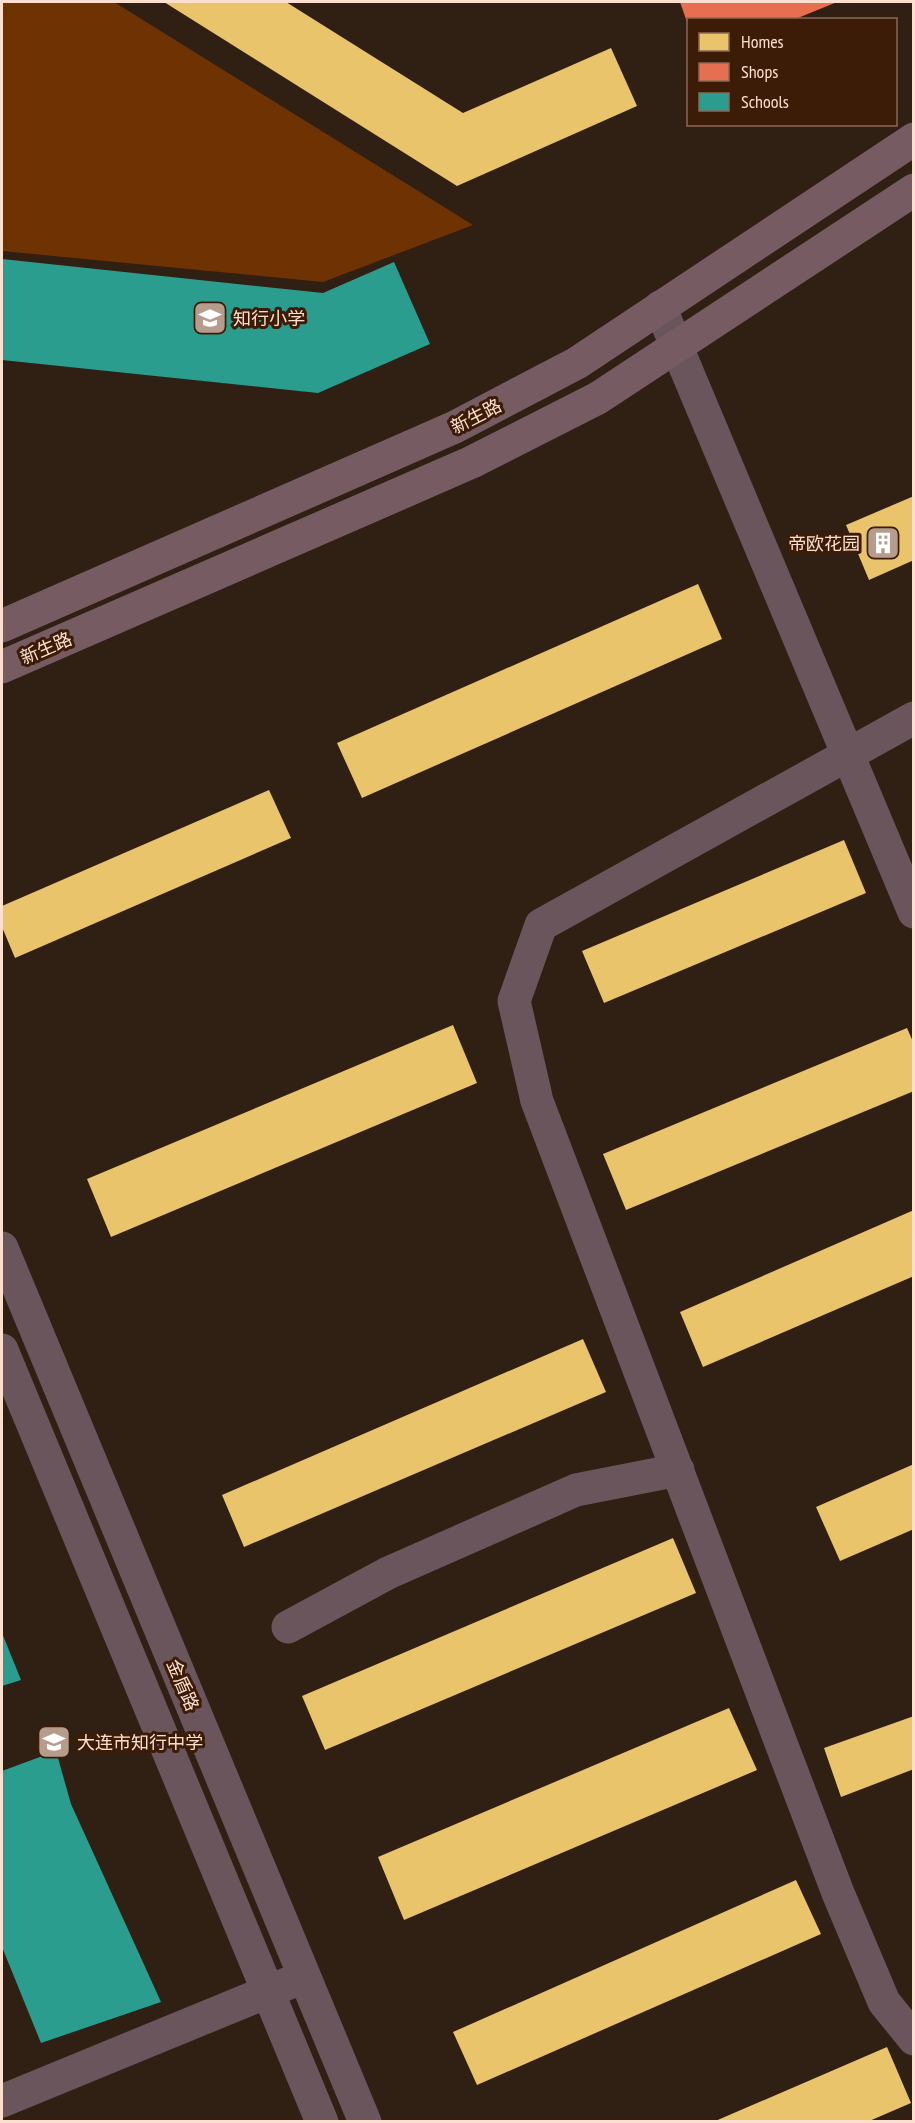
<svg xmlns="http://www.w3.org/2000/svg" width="915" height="2123" viewBox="0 0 915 2123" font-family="'PT Sans Narrow','Noto Sans SC',sans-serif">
<rect width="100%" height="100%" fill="#301f13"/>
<path fill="#6f3303" d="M 2,2 L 114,2 L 473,225 L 323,282 L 2,251 Z"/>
<path fill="#e9c46a" d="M 164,2 L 286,2 L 463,113 L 611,48 L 637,106 L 457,186 Z
M 914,496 L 914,560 L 869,580 L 846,525 Z
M 698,584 L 722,639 L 362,798 L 337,743 Z
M 269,790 L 291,838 L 15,958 L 2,927 L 2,906 Z
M 844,840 L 866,893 L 604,1003 L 582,951 Z
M 453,1025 L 477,1083 L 111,1237 L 87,1179 Z
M 907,1028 L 914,1044 L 914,1091 L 626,1210 L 603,1154 Z
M 914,1210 L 914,1276 L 703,1367 L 680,1312 Z
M 583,1339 L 606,1392 L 244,1547 L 222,1495 Z
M 914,1464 L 914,1529 L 840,1561 L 816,1507 Z
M 673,1538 L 696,1593 L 325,1750 L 302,1696 Z
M 729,1708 L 757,1770 L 404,1920 L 378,1857 Z
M 914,1716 L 914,1769 L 841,1797 L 824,1748 Z
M 796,1880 L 821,1934 L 477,2085 L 453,2032 Z
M 887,2047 L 911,2103 L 867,2122 L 713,2122 Z"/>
<path fill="#e76f51" d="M 680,2 L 837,2 L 793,20 L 688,20 L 688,25 Z"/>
<path fill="#2a9d8f" d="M 2,259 L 323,293 L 394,262 L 430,344 L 318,393 L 2,360 Z
M 2,1633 L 21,1680 L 2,1686 Z
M 56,1751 L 71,1804 L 161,2002 L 41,2043 L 2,1947 L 2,1771 Z"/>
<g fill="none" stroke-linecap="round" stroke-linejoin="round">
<path stroke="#69555b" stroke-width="33" d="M 660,307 L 914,912
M 914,718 L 541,925 L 514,1001 L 537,1101 L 838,1893 L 884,2002 L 914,2039
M 2,1248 L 365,2122
M 2,1350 L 322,2122
M 288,1627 L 388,1573 L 576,1490 L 678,1470
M 2,2101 L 289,1983"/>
<path stroke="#765b62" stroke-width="33" d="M 2,626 L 455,427 L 577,363 L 914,139
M 2,667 L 472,462 L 598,398 L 914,190"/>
</g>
<defs>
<symbol id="school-square" viewBox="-11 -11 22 22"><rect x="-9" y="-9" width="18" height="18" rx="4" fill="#b59c8d" stroke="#3c1c07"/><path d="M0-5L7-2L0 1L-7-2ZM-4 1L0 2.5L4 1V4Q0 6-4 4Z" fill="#fff"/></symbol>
<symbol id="building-square" viewBox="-11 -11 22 22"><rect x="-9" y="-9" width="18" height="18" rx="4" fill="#b59c8d" stroke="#3c1c07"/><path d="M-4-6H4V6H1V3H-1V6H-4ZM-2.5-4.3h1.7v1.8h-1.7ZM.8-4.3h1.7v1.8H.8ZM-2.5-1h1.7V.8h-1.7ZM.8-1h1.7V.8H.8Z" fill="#fff"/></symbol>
</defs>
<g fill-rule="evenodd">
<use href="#school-square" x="191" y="299" width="38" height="38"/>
<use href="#building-square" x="864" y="524" width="38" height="38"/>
<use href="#school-square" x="35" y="1723" width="38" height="38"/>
</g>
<g text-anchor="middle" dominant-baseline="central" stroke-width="6" stroke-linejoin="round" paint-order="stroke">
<g font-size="18" fill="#fcdfce" stroke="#3c1c07" text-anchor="start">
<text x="233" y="318">知行小学</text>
<text x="860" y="543" text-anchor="end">帝欧花园</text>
<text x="77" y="1742">大连市知行中学</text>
</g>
<g font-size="18" fill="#fcdfce" stroke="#3c1c07">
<text transform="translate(476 416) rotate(-27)">新生路</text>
<text transform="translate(46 648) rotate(-23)">新生路</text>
<text transform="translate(183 1685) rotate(67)">金盾路</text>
</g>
</g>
<rect width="915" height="2123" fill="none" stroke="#fcdfce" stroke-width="6"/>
<rect x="687" y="18" width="210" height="108" fill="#3c1c07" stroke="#896a57" stroke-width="1.5"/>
<rect x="699" y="33" width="30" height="18" fill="#e9c46a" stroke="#896a57" stroke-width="1.5"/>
<text x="741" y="48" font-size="18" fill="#fcdfce">Homes</text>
<rect x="699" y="63" width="30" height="18" fill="#e76f51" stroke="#896a57" stroke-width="1.5"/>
<text x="741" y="78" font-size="18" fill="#fcdfce">Shops</text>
<rect x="699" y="93" width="30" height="18" fill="#2a9d8f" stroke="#896a57" stroke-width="1.5"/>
<text x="741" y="108" font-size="18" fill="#fcdfce">Schools</text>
</svg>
